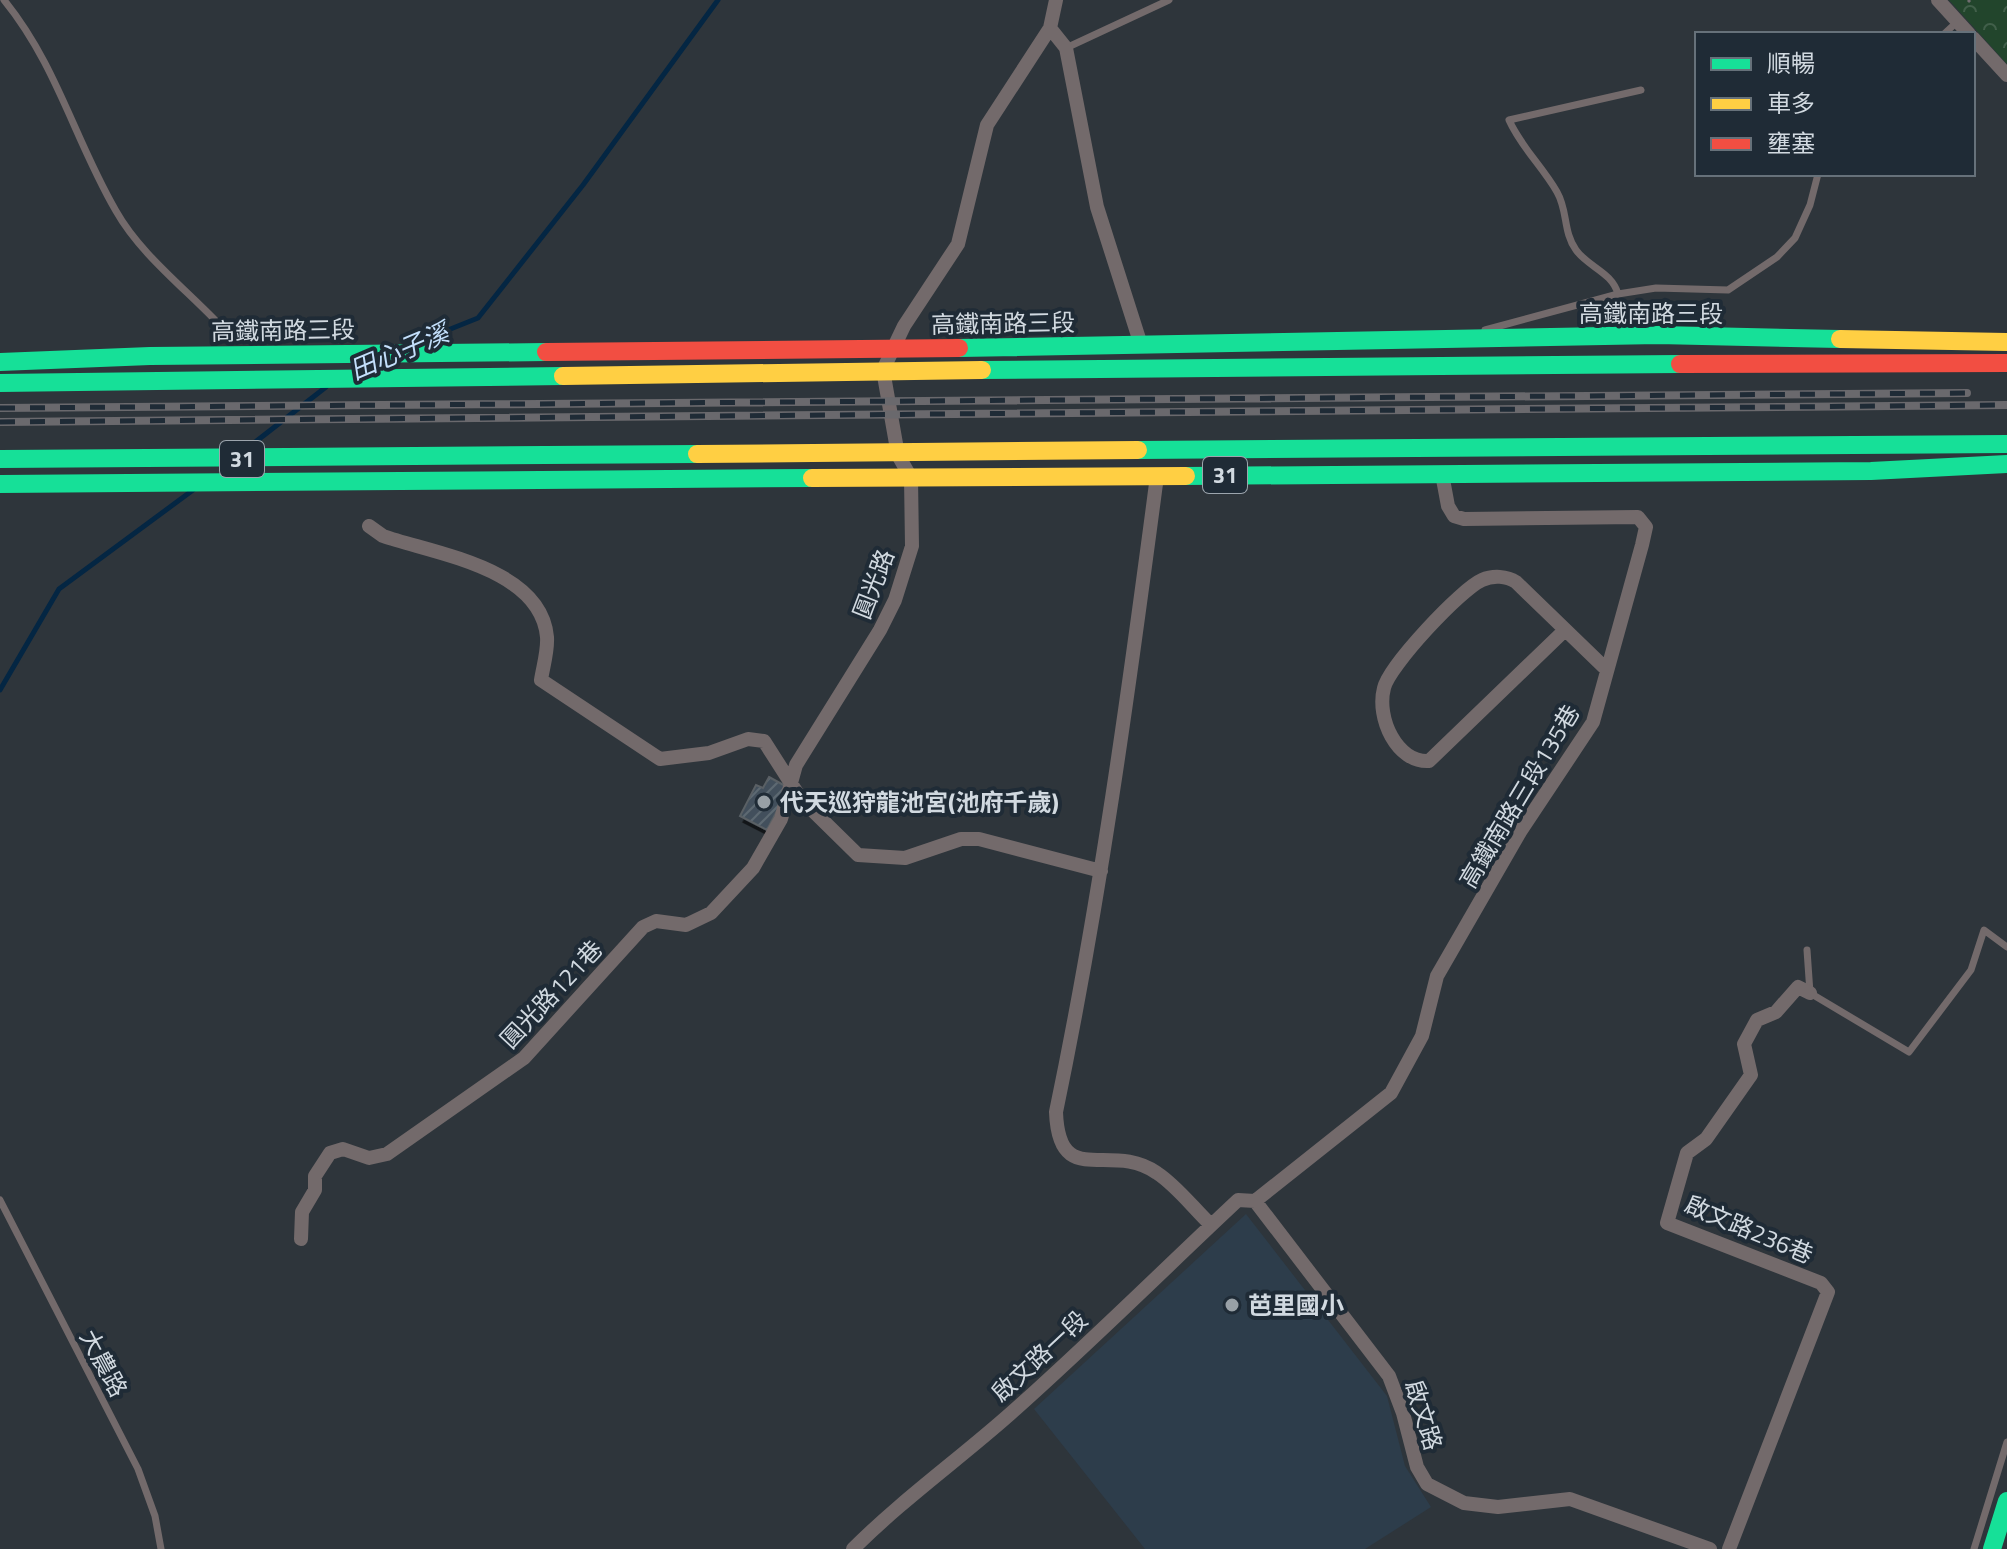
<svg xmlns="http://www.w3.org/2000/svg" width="2007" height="1549" viewBox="0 0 2007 1549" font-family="'Titillium Web','Noto Sans TC',sans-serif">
<defs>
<pattern id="park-crowns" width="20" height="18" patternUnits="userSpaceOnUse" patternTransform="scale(2)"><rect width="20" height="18" fill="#22452c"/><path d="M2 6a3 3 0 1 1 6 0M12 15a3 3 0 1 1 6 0" fill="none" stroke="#415f4a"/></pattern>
<pattern id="building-hatch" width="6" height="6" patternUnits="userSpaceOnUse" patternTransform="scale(2)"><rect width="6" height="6" fill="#43505b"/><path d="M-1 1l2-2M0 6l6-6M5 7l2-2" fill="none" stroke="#5d6972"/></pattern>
<filter id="shadow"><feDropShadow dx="3.5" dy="6" stdDeviation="0" flood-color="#0009"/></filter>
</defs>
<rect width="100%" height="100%" fill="#2e353b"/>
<path fill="#2d3d4b" d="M 1246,1214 L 1387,1396 L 1405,1466 L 1431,1507 L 1365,1549 L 1145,1549 L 1034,1409 Z"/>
<path fill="url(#park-crowns)" d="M 1949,0 L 2007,0 L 2007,64 Z"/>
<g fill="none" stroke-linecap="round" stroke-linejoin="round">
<path stroke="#042643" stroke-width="5" d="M 413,344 L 478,318 L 583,185 L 718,0
M 245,450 L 326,387
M 0,690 L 59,589 L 193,490"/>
</g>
<path fill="url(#building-hatch)" stroke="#5a6065" stroke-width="2" filter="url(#shadow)" d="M 769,777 L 789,788 L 767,830 L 740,816 L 756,785 L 763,788 Z"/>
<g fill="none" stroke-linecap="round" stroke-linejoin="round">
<path stroke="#706d70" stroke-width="3" stroke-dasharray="4 4" stroke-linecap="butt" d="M 1968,2 L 1970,0"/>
<path stroke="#736a6b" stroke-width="7" d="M 4,0 C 57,65 75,141 116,211 C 139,252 182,286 215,320
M 1944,34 L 1957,22
M 1066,48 L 1169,0
M 1618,294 C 1612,272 1588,267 1576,250 C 1563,232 1568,211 1557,192 C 1542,166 1521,147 1509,120 L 1641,90
M 1485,330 L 1618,294 L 1656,288 L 1728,290 L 1777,257 L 1795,238 L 1810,205 L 1818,174
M 1807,950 L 1810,993 L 1909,1052 L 1971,970 L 1984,930 L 2007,947
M 0,1200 L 138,1469 L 155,1516 L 161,1549
M 1974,1549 L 2007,1442"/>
<path stroke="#736a6b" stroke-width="14" d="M 1938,0 L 1969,34
M 1050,28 L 1066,48 L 1097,207 L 1141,345
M 1973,38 L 2007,75
M 1157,476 C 1129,689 1100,901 1056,1112 C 1059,1191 1110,1140 1157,1173 C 1177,1186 1194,1209 1211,1225
M 369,526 L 383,536 C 435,554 541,568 547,637 C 548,651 543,667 541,680 L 660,759 L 709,753 L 748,739 L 764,741 L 801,799 L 858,855 L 905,858 L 961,839 L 979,839 L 1101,871
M 1565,630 L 1429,761 C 1397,763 1376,718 1384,688 C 1389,666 1461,589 1482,580 C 1493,575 1507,576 1516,582 L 1607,670
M 1255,1201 L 1391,1093 L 1422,1036 L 1437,976 L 1520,832 L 1593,722 L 1642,545 L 1646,527 L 1638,517 L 1464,519 L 1454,516 L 1448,506 L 1442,474
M 1255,1201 L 1389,1376 L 1403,1413 L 1417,1467 L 1427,1484 L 1464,1503 L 1498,1507 L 1570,1499 L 1710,1549
M 301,1239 L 302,1212 L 315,1190 L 315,1176 L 330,1153 L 343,1149 L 369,1158 L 387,1154 L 524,1058 L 643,927 L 656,921 L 686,925 L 711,913 L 753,868 L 781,819 L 796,765 L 880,630 L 895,600 L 912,546 L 911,478 L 898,455 L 883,370 L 904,326 L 958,244 L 987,125 L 1050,28 L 1056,0
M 853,1549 C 902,1500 958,1460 1010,1414 C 1088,1345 1162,1271 1238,1200 L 1255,1201
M 1729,1549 L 1828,1292 L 1821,1283 L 1667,1223 L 1687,1153 L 1706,1139 L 1751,1075 L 1744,1044 L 1757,1020 L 1776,1012 L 1798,987 L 1810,993"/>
<path stroke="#16e098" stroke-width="18" d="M 959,348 L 1658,335 L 1840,339
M 0,362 L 150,356 L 546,352
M 982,370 L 1680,364
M 0,383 L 563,376
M 1138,450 L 2007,444
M 0,459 L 697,454
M 1186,476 L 1871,471 L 2007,464
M 0,484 L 812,478
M 1992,1549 L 2007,1501"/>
<path stroke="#ffcf43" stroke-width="18" d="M 1840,339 L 2007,342
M 563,376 L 982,370
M 697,454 L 1138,450
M 812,478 L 1186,476"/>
<path stroke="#f24e42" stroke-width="18" d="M 546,352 L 959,348
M 1680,364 L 2007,363"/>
<defs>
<path id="rail" d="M 0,408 L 1967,393
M 0,422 L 2007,405"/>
</defs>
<use href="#rail" stroke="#6a696d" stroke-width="8"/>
<use href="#rail" stroke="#1f2b36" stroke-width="5" stroke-dasharray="15" stroke-linecap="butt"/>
</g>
<g fill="#98a0a6" stroke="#1f2b36" stroke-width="3">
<circle cx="764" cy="802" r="8"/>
<circle cx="1232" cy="1305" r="8"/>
</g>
<g text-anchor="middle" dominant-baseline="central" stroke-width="8" stroke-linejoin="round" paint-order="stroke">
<g fill="#1f2b36" stroke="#9ca5ad" stroke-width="2">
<rect x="220" y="441" width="44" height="36" rx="6"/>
<rect x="1203" y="457" width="44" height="36" rx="6"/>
</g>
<g font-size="22" font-weight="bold" fill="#d1d9e0">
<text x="242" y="459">31</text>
<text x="1225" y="475">31</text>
</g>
<g font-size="24" fill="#d1d9e0" stroke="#1f2b36">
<text x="1651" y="313">高鐵南路三段</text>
<text transform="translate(1003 323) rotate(-1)">高鐵南路三段</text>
<text transform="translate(283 330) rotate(-1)">高鐵南路三段</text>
<text transform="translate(873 584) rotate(-69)">圓光路</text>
<text transform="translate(1519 796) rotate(-59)">高鐵南路三段135巷</text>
<text transform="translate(551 994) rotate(-47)">圓光路121巷</text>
<text transform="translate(1749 1229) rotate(23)">啟文路236巷</text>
<text transform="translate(1039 1356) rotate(-43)">啟文路一段</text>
<text transform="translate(104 1363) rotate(62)">大農路</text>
<text transform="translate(1424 1415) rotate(73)">啟文路</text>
</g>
<g font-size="24" font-weight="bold" fill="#d1d9e0" stroke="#1f2b36" text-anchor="start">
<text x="780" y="802">代天巡狩龍池宮(池府千歲)</text>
<text x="1248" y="1305">芭里國小</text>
</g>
<g font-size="26" font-style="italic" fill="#c3dffb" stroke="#1f2b36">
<text transform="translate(399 351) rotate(-23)">田心子溪</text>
</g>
</g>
<rect x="1695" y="32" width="280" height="144" fill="#1f2b36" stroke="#66717a" stroke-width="2"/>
<rect x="1711" y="58" width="40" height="12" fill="#16e098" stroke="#66717a" stroke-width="2"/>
<text x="1767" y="72" font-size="24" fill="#d1d9e0">順暢</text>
<rect x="1711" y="98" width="40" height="12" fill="#ffcf43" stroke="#66717a" stroke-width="2"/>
<text x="1767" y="112" font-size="24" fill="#d1d9e0">車多</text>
<rect x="1711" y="138" width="40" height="12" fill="#f24e42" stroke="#66717a" stroke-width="2"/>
<text x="1767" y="152" font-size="24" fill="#d1d9e0">壅塞</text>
</svg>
